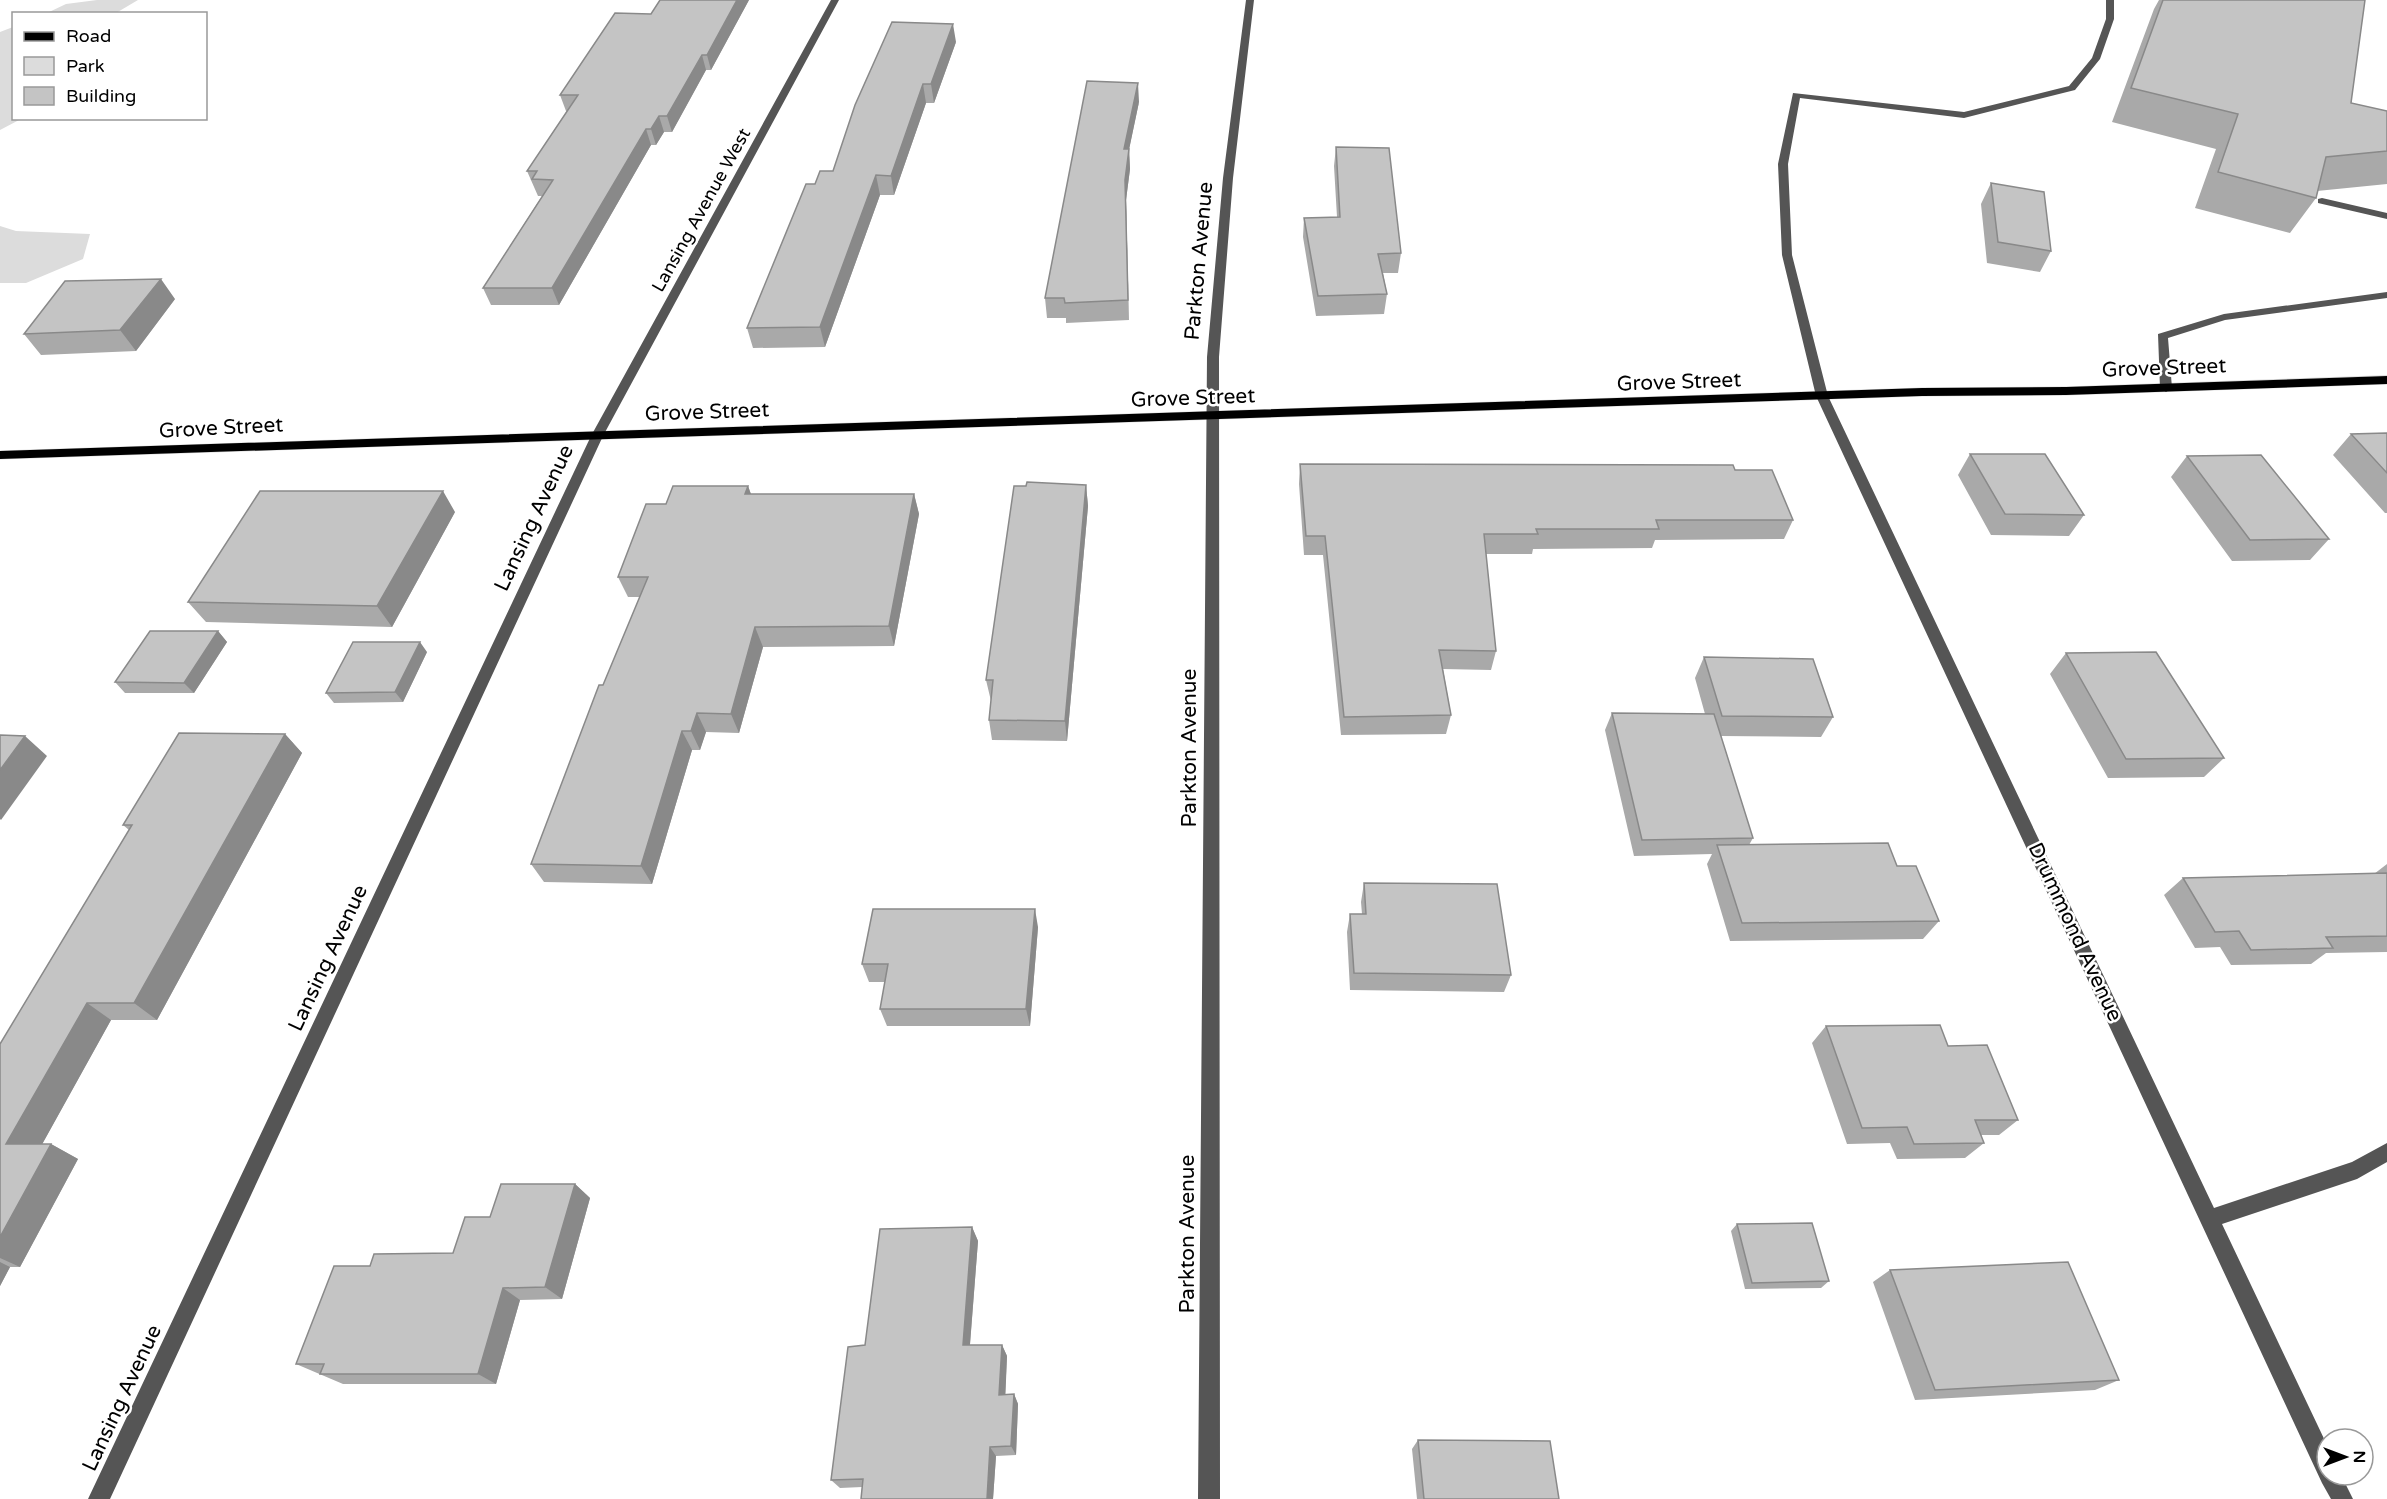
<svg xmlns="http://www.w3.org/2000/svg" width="2387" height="1499" viewBox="0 0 2387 1499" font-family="'Varela Round',sans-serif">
<rect width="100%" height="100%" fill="#fff"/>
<path fill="#dcdcdc" d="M 97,0 L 138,0 L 116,13 L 47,13 L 66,4 Z
M 13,27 L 14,118 L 21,119 L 0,130 L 0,32 Z
M 0,226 L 16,231 L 90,234 L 83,259 L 26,283 L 0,283 Z"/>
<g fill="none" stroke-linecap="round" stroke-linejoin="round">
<defs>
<path id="major" d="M 2387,376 L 2387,384 L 2066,395 L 1922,396 L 0,459 L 0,451 L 1922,388 L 2066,387 Z"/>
</defs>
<use href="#major" stroke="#dbdbdb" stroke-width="1"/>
<path fill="#555" fill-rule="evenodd" d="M 831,0 L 839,0 L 603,436 L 110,1499 L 88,1499 L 591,436 Z
M 1246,0 L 1254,0 L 1233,178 L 1219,357 L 1220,1499 L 1198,1499 L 1207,357 L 1223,178 Z
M 2106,0 L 2114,0 L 2114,19 L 2100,59 L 2075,90 L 1964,118 L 1800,98 L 1788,164 L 1792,255 L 1828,396 L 2214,1208 L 2352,1162 L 2387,1143 L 2387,1162 L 2357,1179 L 2222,1224 L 2327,1445 L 2327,1475 L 2341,1475 L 2353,1499 L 2331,1499 L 2322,1483 L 1816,396 L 1782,255 L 1778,164 L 1793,93 L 1964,112 L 2069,86 L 2092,58 L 2106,19 Z
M 2322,198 L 2387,213 L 2387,219 L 2318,203 L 2318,199 Z
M 2387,292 L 2387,298 L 2225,320 L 2168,338 L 2172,388 L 2166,392 L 2160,388 L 2158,334 L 2224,314 Z"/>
<use href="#major" fill="#000" fill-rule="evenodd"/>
</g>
<path fill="#a9a9a9" d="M 749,0 L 711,70 L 706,70 L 672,132 L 664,132 L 656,145 L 651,145 L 559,305 L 491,305 L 483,288 L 542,196 L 538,196 L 527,171 L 567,111 L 566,111 L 560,95 L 651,14 Z
M 2159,0 L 2365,0 L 2351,103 L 2387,111 L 2387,184 L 2317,191 L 2316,198 L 2290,233 L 2195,208 L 2216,149 L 2112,122 L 2154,9 Z
M 956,42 L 934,103 L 926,103 L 894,195 L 880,195 L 825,347 L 753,348 L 747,328 L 833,171 Z
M 1139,102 L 1129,149 L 1130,169 L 1126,200 L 1129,320 L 1066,323 L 1066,318 L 1047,318 L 1045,298 Z
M 1336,147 L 1401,253 L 1398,273 L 1383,273 L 1387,294 L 1384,314 L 1316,316 L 1303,237 L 1304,218 L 1337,217 L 1334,166 Z
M 1991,183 L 2051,251 L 2040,272 L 1987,263 L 1981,204 Z
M 175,299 L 136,351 L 41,355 L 24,334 Z
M 2387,433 L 2387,513 L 2385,513 L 2333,455 L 2351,434 Z
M 1970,454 L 2084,515 L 2069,536 L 1991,535 L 1958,475 Z
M 2187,456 L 2329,539 L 2310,560 L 2232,561 L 2171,477 Z
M 1300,464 L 1735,470 L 1793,520 L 1784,539 L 1655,540 L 1652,548 L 1533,549 L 1532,554 L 1486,554 L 1496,651 L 1491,670 L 1443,669 L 1451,715 L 1446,734 L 1341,735 L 1323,555 L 1304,555 L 1299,484 Z
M 1086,485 L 1088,506 L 1067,741 L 992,740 L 989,720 L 991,701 L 986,680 L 1026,486 Z
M 748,486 L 751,494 L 914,494 L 919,514 L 894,646 L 763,647 L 739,733 L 706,732 L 700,750 L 692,750 L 652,884 L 544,882 L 531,864 L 640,597 L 628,597 L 618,577 L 666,504 Z
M 455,512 L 392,627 L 206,622 L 188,602 Z
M 218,631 L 227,642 L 194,693 L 125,693 L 115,682 Z
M 427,652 L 403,702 L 334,703 L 326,693 Z
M 2066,653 L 2224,758 L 2204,777 L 2108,778 L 2050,674 Z
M 1704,657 L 1833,717 L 1821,737 L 1721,736 L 1753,838 L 1749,845 L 1897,866 L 1939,921 L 1923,939 L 1730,941 L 1707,864 L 1712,854 L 1634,856 L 1605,730 L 1612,713 L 1705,714 L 1695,678 Z
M 285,734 L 302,753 L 157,1020 L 111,1020 L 42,1144 L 51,1144 L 78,1159 L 20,1267 L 10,1267 L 0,1286 L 0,1044 L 129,830 L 123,825 Z
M 2387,864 L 2387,952 L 2326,953 L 2311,964 L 2231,965 L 2220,947 L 2195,948 L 2164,895 L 2183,878 L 2374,874 Z
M 1364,883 L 1511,975 L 1504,992 L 1350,990 L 1347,932 L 1350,914 L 1362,914 L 1361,902 Z
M 1038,927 L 1030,1026 L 887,1026 L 880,1009 L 885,982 L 869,982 L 862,964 Z
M 1826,1026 L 1948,1046 L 2018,1120 L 1999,1135 L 1981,1135 L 1984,1143 L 1965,1158 L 1897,1159 L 1890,1143 L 1847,1144 L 1812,1043 Z
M 575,1184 L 590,1198 L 562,1299 L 520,1300 L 496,1384 L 343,1384 L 296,1364 L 370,1266 L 453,1253 L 490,1217 Z
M 1737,1224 L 1829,1281 L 1821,1288 L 1745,1289 L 1731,1231 Z
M 972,1227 L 978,1241 L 970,1345 L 1002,1345 L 1007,1356 L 1005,1395 L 1014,1394 L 1018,1404 L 1016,1455 L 996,1456 L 993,1499 L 861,1499 L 862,1487 L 840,1488 L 831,1480 L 865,1345 Z
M 1890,1270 L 2119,1380 L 2095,1390 L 1915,1400 L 1873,1282 Z
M 1418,1440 L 1559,1499 L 1417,1499 L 1412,1449 Z"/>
<path fill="#898989" d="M 737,0 L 749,0 L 711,70 L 707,55 Z
M 953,24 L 956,42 L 934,103 L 931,84 Z
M 702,55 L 706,70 L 672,132 L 667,116 Z
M 1138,83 L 1139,102 L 1125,169 L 1124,149 Z
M 923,84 L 926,103 L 894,195 L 891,176 Z
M 659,116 L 664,132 L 656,145 L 651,129 Z
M 646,129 L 651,145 L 559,305 L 552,288 Z
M 1129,149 L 1130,169 L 1126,200 L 1129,320 L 1125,180 Z
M 876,175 L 880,195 L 825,347 L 820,327 Z
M 161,279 L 175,299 L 136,351 L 120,330 Z
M 1086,485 L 1088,506 L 1067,741 L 1065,721 Z
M 748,486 L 755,506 L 745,494 Z
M 443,491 L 455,512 L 392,627 L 377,606 Z
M 914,494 L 919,514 L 894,646 L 889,626 Z
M 755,627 L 763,647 L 739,733 L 731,714 Z
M 218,631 L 227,642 L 194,693 L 184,683 Z
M 420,642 L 427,652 L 403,702 L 395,692 Z
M 697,713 L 706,732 L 700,750 L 691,731 Z
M 682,731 L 692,750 L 652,884 L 641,866 Z
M 285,734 L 302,753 L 157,1020 L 134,1003 Z
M 25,736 L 47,756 L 1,820 L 0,819 L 0,770 Z
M 1035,909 L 1038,927 L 1030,1026 L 1026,1009 Z
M 87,1003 L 111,1020 L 34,1159 L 6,1144 Z
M 51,1144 L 78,1159 L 20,1267 L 0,1258 L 0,1237 Z
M 575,1184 L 590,1198 L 562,1299 L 545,1287 Z
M 972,1227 L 978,1241 L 969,1356 L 963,1345 Z
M 0,1262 L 10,1267 L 0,1286 Z
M 503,1288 L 520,1300 L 496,1384 L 478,1374 Z
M 1002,1345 L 1007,1356 L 1005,1405 L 999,1395 Z
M 1014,1394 L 1018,1404 L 1016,1455 L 1011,1446 Z
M 990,1447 L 996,1456 L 993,1499 L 987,1499 Z"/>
<path fill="#c4c4c4" stroke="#898989" stroke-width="1.5" d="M 660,0 L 737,0 L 707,55 L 702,55 L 667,116 L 659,116 L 651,129 L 646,129 L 552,288 L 483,288 L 553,180 L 532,179 L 537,171 L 527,171 L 578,95 L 560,95 L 615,13 L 651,14 Z
M 2163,0 L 2365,0 L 2351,103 L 2387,111 L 2387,151 L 2326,157 L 2316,198 L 2218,172 L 2238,114 L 2131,88 Z
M 892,22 L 953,24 L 931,84 L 923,84 L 891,176 L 876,175 L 820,327 L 747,328 L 806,184 L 815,184 L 820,171 L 833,171 L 855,105 Z
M 1087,81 L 1138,83 L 1124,149 L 1129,149 L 1125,180 L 1128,300 L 1065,303 L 1064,298 L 1045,298 Z
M 1336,147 L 1389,148 L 1401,253 L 1378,254 L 1387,294 L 1318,296 L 1304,218 L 1340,217 Z
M 1991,183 L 2044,192 L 2051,251 L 1998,242 Z
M 161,279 L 120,330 L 24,334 L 65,281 Z
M 2387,433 L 2387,473 L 2351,434 Z
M 1970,454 L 2045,454 L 2084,515 L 2005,514 Z
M 2261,455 L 2329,539 L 2250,540 L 2187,456 Z
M 1300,464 L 1733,465 L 1735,470 L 1772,470 L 1793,520 L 1656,520 L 1659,529 L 1536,529 L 1538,534 L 1484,534 L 1496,651 L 1439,650 L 1451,715 L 1344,717 L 1325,536 L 1306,536 Z
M 1027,482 L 1086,485 L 1065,721 L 989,720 L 993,680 L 986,680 L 1014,486 L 1026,486 Z
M 673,486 L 748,486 L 745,494 L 914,494 L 889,626 L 755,627 L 731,714 L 697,713 L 691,731 L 682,731 L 641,866 L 531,864 L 599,685 L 603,685 L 648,577 L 618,577 L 646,504 L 666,504 Z
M 260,491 L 443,491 L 377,606 L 188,602 Z
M 150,631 L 218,631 L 184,683 L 115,682 Z
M 353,642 L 420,642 L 395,692 L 326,693 Z
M 2156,652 L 2224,758 L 2126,759 L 2066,653 Z
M 1704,657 L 1813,659 L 1833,717 L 1722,716 Z
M 1612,713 L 1714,714 L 1753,838 L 1642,840 Z
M 179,733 L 285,734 L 134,1003 L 87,1003 L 6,1144 L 51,1144 L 0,1237 L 0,1044 L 132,825 L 123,825 Z
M 0,735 L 25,736 L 0,770 Z
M 1888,843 L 1897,866 L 1916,866 L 1939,921 L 1742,923 L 1717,845 Z
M 2387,873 L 2387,936 L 2326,937 L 2333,948 L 2251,950 L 2239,931 L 2215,932 L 2183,878 Z
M 1364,883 L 1497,884 L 1511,975 L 1354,973 L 1350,914 L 1366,914 Z
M 873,909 L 1035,909 L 1026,1009 L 880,1009 L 888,964 L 862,964 Z
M 1940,1025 L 1948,1046 L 1987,1045 L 2018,1120 L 1975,1120 L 1984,1143 L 1914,1144 L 1907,1127 L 1862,1128 L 1826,1026 Z
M 501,1184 L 575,1184 L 545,1287 L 503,1288 L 478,1374 L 320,1374 L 324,1364 L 296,1364 L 334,1266 L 370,1266 L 374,1254 L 453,1253 L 465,1217 L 490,1217 Z
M 1812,1223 L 1829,1281 L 1752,1283 L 1737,1224 Z
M 972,1227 L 963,1345 L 1002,1345 L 999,1395 L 1014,1394 L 1011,1446 L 990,1447 L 987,1499 L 861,1499 L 863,1479 L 831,1480 L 848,1347 L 865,1345 L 880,1229 Z
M 2068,1262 L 2119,1380 L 1935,1390 L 1890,1270 Z
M 1418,1440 L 1550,1441 L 1559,1499 L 1424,1499 Z"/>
<g text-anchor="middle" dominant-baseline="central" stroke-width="5" stroke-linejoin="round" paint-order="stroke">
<g font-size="18" fill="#000" stroke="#fff">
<text transform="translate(701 210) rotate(-61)">Lansing Avenue West</text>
</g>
<g font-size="21" fill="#000" stroke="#fff">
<text transform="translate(1199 261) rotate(-85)">Parkton Avenue</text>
<text transform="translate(2164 368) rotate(-2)">Grove Street</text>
<text transform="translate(1679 382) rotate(-2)">Grove Street</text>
<text transform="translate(1193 398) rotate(-2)">Grove Street</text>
<text transform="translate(707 412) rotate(-2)">Grove Street</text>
<text transform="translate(221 428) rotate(-3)">Grove Street</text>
<text transform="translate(534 518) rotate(-65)">Lansing Avenue</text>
<text transform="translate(1189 748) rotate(-90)">Parkton Avenue</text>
<text transform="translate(2075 932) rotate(65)">Drummond Avenue</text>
<text transform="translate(328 958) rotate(-65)">Lansing Avenue</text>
<text transform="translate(1187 1234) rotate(-90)">Parkton Avenue</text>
<text transform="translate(122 1398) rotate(-65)">Lansing Avenue</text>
</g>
</g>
<rect x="12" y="12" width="195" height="108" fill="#ffffff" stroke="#999999" stroke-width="1.5"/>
<rect x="24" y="32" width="30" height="9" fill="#000000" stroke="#999999" stroke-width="1.5"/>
<text x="66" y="42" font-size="18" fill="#000000">Road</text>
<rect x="24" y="57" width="30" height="18" fill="#dcdcdc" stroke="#999999" stroke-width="1.5"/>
<text x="66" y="72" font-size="18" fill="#000000">Park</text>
<rect x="24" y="87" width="30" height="18" fill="#c4c4c4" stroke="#999999" stroke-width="1.5"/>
<text x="66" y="102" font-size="18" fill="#000000">Building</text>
<g transform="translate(2345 1457) rotate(90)"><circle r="28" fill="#ffffff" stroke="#999999" stroke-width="1.5"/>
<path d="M0-4.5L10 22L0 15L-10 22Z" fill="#000000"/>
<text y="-9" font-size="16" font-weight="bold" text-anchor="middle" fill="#000000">N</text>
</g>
</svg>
